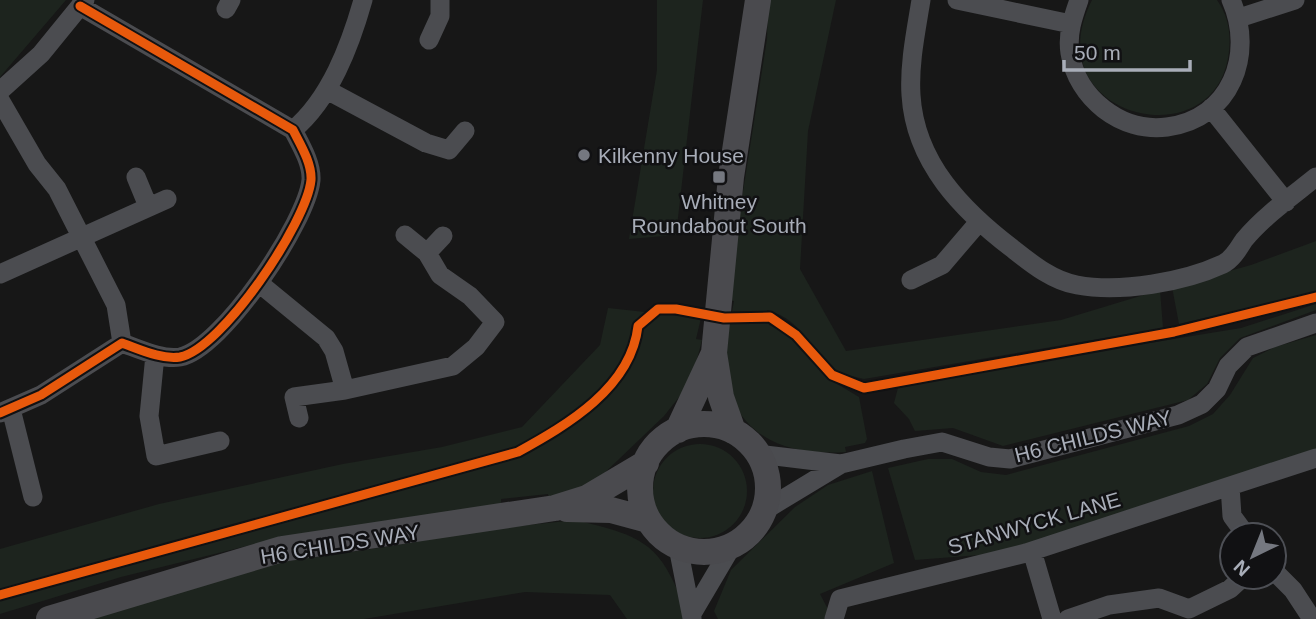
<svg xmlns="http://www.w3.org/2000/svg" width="1316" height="619" viewBox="0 0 1316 619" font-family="Helvetica,sans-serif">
<rect width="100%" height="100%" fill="#171717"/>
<path fill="#1d241e" d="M 0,0 L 66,0 L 0,77 Z
M 657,0 L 703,0 L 676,235 L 629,239 L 657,70 Z
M 768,0 L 836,0 L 808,131 L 800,269 L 846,351 L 1061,320 L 1160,290 L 1163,328 L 864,379 C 856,377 846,375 838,371 C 813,358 806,320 767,310 L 769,325 L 785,332 L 827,378 L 859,397 L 867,439 L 865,443 L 845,447 L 846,452 C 799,455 755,446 732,400 C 730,395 724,387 723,381 C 720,368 731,318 734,301 L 726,300 L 767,39 Z
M 1092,0 L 1217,0 C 1228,15 1231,33 1229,51 C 1218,162 1032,118 1092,0 Z
M 1316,241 L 1316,292 L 1179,324 L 1172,287 L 1251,265 Z
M 1316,304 L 1316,310 L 1240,338 L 1220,358 L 1207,384 L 1188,400 L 1003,446 L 953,428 L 915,431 L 909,419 L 894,403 L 899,384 L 1241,328 Z
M 608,308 L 701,318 L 696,339 L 702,340 L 691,382 L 664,416 L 595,482 L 549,499 L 548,494 L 501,499 L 501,504 L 284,537 L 121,577 L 0,614 L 0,549 L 159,504 L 343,464 L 442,447 L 522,427 L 600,345 Z
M 1316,335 L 1316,458 L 1032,551 L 915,560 L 888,468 L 928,459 L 952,459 L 981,472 L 1006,475 L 1189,426 L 1213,414 L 1230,395 L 1253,358 L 1275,347 Z
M653 491a47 47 0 1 1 94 0a47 47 0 1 1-94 0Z
M 872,471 L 894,563 L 820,594 L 833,619 L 718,619 L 714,611 L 731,570 L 795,507 L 828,485 Z
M 577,520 C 619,532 651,535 671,577 C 679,592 683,602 683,619 L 627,619 L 610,595 L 525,592 L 364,619 L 82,619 L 266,564 L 392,546 L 441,534 Z"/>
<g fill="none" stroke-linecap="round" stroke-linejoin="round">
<path stroke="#4b4c50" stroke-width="19" d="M 921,0 C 916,31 909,64 911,95 C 915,163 963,211 1013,249 C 1032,264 1053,281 1077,285 C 1121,293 1184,282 1223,264 C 1232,260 1239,248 1244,240 C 1264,216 1291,197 1316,177
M 957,0 L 1071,24
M 1079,0 C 1073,17 1067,34 1070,53 C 1077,98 1121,133 1167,127 C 1231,119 1255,54 1231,0
M 226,9 L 231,0
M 1239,18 L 1295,0
M 429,40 L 440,16 L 440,0
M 327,90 L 426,143 L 449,150 L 465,131
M 0,91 L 41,54 L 85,0
M 0,100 L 37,164 L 57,189 L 116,305 L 122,343
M 1211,108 L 1286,202
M 293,130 C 330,99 350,46 363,0
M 136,177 L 148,206
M 427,253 L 443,236
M 0,274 L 167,199
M 911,280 L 942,265 L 978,223
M 259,283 L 326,338 L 334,351 L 345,390 L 453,366 L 476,347 L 495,322 L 470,296 L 440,275 L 427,253 L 405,235
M 155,355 L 149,416 L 156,456 L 220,441
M 11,409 L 33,497
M 0,413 L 41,395 L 122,343 C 139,349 162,360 180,357 C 222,349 307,222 311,180 C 312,163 300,144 293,130 L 80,6
M 299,418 L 294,397 L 345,390
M 758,454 L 841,464
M 1230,486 L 1316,458
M 765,510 L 841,464 L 904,449 L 942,442 L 989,457 L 1010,459 L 1178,415 L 1202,404 L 1217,389 L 1228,366 L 1247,347 L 1316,323
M 678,547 L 692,618
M 1032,551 L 1052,619
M 1274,571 L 1293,590 L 1312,619
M 693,612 L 732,546
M 834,619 L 840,599 L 1026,553 L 1230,486 L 1232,516 L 1246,535
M 1068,619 L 1109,605 L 1159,598 L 1189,609 L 1230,589 L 1243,577"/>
<path stroke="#4a4a4e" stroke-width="26" d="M640 488a64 64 0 1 1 128 0a64 64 0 1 1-128 0Z
M 678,430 L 714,353
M 733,431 L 721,397 L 714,353 L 731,177 L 758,0
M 567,509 L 611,510 L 648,520
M 49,619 L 282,549 L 555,508 L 587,498 L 646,463"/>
<defs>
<path id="cycleway" d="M 0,413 L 41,395 L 122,343 C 139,349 162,360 180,357 C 222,349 307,222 311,180 C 312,163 300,144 293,130 L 80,6
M 0,595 L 518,452 C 567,425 631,388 638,326 L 658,309 L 676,309 L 724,318 L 770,317 L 796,335 L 832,375 L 864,388 L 1174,332 L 1316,297"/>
</defs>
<use href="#cycleway" stroke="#111113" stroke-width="13"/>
<use href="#cycleway" stroke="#e8590c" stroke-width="9"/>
</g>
<g fill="#757880" stroke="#111113" stroke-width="2.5">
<circle cx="584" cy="155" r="7"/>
<rect x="712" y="170" width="14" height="14" rx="3.5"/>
</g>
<g text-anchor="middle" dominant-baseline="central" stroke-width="5" stroke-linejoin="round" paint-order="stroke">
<g font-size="21" fill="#a8adb8" stroke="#111113" text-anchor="start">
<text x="598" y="155">Kilkenny House</text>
<text x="719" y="201" text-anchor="middle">Whitney<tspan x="719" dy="24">Roundabout South</tspan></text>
</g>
<g font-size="21" fill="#a8adb8" stroke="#111113">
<text transform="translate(1093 436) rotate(-14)">H6 CHILDS WAY</text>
<text transform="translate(1034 523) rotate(-16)">STANWYCK LANE</text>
<text transform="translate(340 544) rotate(-9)">H6 CHILDS WAY</text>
</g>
</g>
<g transform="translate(1253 556) rotate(223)"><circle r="33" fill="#111113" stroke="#4d4f55" stroke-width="2"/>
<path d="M0-5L12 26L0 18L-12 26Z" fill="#757880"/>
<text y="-10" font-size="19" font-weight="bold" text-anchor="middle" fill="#a8adb8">N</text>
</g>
<path d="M1064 60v10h126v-10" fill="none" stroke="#a8adb8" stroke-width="3.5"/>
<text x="1074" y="60" font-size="21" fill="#a8adb8" stroke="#111113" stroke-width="5" paint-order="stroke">50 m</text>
</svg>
